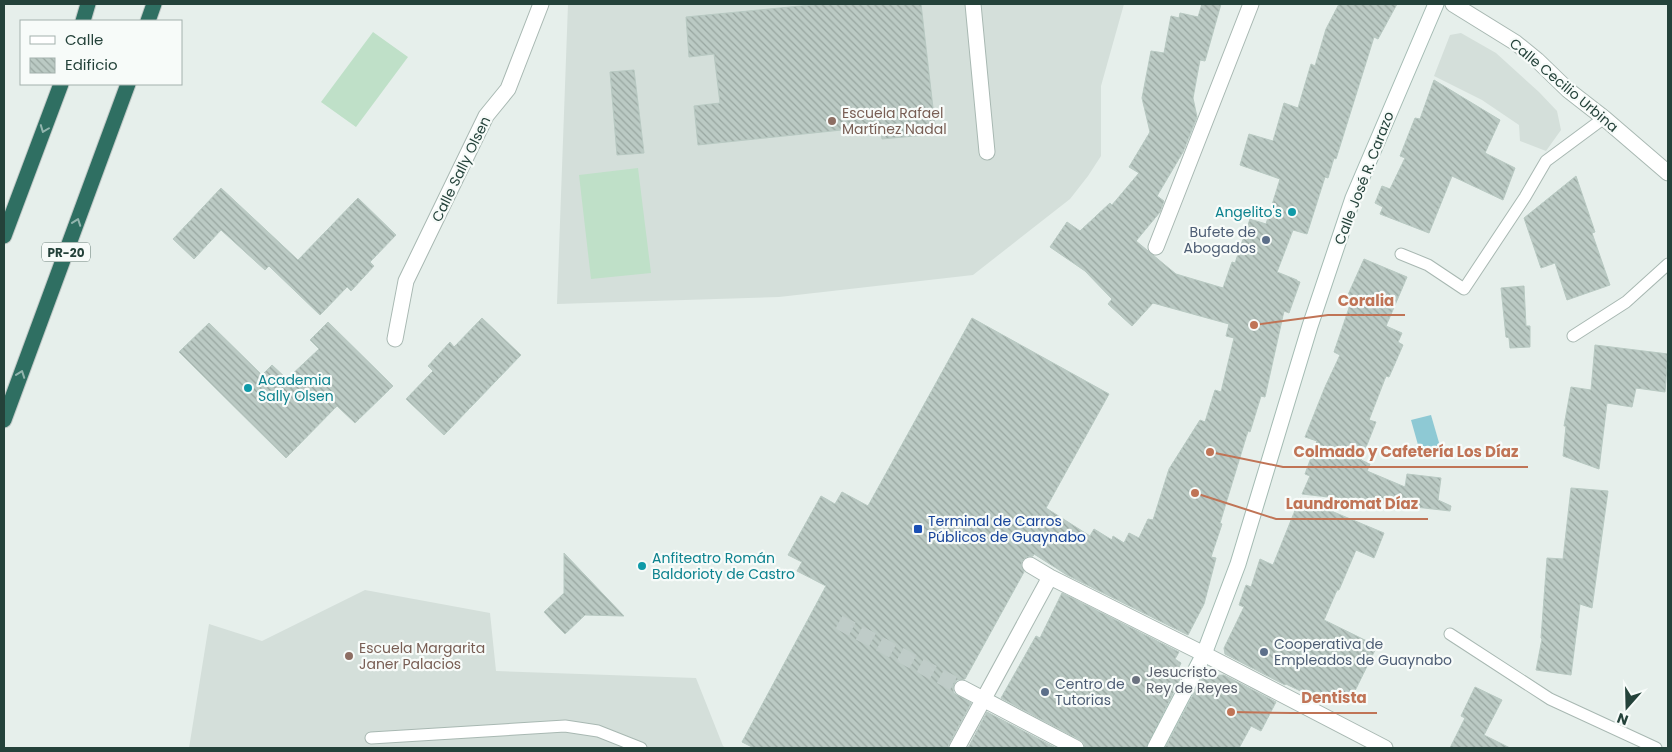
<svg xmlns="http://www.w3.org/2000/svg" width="1672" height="752" viewBox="0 0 1672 752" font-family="Poppins,sans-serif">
<defs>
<pattern id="building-back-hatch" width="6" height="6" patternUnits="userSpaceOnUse" patternTransform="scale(1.25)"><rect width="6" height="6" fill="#bbcac4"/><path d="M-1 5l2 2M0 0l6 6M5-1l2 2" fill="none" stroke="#98a6a0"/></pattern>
</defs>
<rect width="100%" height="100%" fill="#e6efeb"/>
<path fill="#d4dfda" d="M 568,4 L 1124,4 L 1101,86 L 1101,156 L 1088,176 L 1070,199 L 973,275 L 779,297 L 557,304 Z
M 1461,33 L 1496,53 L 1539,92 L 1557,111 L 1561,130 L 1546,151 L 1520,141 L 1519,125 L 1482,100 L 1434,76 L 1450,35 Z
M 365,590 L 490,613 L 496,671 L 696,678 L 723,746 L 726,748 L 189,748 L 209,624 L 262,641 Z"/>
<path fill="#bfe0c8" d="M 373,32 L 408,57 L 356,127 L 321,102 Z
M 638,168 L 651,273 L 591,279 L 579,175 Z"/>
<path fill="#8ec9d4" d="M 1431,415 L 1440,446 L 1420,452 L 1411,420 Z"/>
<path fill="url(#building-back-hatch)" stroke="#b8c9c2" d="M 821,4 L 921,4 L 936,134 L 882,139 L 880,126 L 698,145 L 694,106 L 720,103 L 714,54 L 689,57 L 686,17 Z
M 1202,4 L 1221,4 L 1205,61 L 1200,60 L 1193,98 L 1197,117 L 1183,152 L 1157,196 L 1164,201 L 1160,212 L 1136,241 L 1176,274 L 1223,288 L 1232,262 L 1235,263 L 1250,219 L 1266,224 L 1280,179 L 1240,165 L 1249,134 L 1273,141 L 1284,103 L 1298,108 L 1311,64 L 1315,66 L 1326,29 L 1339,4 L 1397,4 L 1378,39 L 1374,37 L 1336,159 L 1334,158 L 1328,178 L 1325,177 L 1307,234 L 1293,230 L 1277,272 L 1297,280 L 1297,281 L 1300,282 L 1289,313 L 1284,311 L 1265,397 L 1261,396 L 1250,432 L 1248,431 L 1220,523 L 1222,524 L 1211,557 L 1216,558 L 1204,604 L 1188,635 L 1067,575 L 1034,554 L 1033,556 L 1026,557 L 1022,561 L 1021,565 L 1024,572 L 965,679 L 957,680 L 954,684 L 953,689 L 954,693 L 971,703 L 949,744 L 948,748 L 754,748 L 742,742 L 826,586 L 797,571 L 802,562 L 788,555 L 821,496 L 835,504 L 842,492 L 868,506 L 972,318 L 1109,394 L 1046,508 L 1090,536 L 1094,529 L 1112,540 L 1113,536 L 1124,543 L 1129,533 L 1139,538 L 1148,519 L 1153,520 L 1169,469 L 1200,420 L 1205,422 L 1215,390 L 1221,392 L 1234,338 L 1226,336 L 1229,324 L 1153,303 L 1132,326 L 1108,304 L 1112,299 L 1085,271 L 1050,247 L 1067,222 L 1080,231 L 1110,203 L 1112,205 L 1139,173 L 1129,167 L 1150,132 L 1142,98 L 1151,51 L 1164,53 L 1171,16 L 1179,18 L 1180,13 L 1198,17 Z
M 634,70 L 644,153 L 617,155 L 610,72 Z
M 1434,80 L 1500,120 L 1485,153 L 1515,168 L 1503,200 L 1452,176 L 1429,233 L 1380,214 L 1383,207 L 1375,203 L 1382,186 L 1390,189 L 1405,158 L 1400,156 L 1415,118 L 1420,119 Z
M 1576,176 L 1595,232 L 1592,233 L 1610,285 L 1567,300 L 1555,263 L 1541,268 L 1524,218 Z
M 221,188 L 298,260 L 358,198 L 396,235 L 370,262 L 374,266 L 351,291 L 347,287 L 320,315 L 269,266 L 265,270 L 221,230 L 194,259 L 173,239 Z
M 1364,259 L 1407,277 L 1386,326 L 1402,333 L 1398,342 L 1403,345 L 1389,377 L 1386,376 L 1369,420 L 1376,422 L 1361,460 L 1370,464 L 1367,471 L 1405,487 L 1407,474 L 1441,478 L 1438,500 L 1451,506 L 1450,511 L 1302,494 L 1310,476 L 1305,474 L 1317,441 L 1305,437 L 1325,387 L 1340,355 L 1334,352 L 1352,299 L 1347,297 Z
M 1524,286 L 1526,326 L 1530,326 L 1530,347 L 1510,348 L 1509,338 L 1506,337 L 1501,288 Z
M 482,318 L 521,355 L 444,435 L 406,399 L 433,371 L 428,366 L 450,342 L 454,347 Z
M 328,322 L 393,386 L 355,423 L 337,406 L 286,458 L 179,352 L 209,323 L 262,375 L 272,365 L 287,379 L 319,349 L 310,340 Z
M 1595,345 L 1668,354 L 1665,392 L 1636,388 L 1632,407 L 1607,403 L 1599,469 L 1563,456 L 1566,426 L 1564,426 L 1571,387 L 1591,390 Z
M 1571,488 L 1608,491 L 1592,608 L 1580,604 L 1571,675 L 1536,670 L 1542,639 L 1541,638 L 1547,558 L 1563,559 Z
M 1300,498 L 1384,533 L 1374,558 L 1356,550 L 1339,590 L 1337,590 L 1324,620 L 1377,646 L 1348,705 L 1325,694 L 1321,701 L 1286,684 L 1285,685 L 1225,654 L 1224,648 L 1244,607 L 1239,605 L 1246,585 L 1251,587 L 1260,559 L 1273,565 Z
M 564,553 L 624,616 L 585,615 L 565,634 L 559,628 L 544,612 L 564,593 Z
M 1062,593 L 1179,652 L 1175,659 L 1181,663 L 1174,678 L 1181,677 L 1146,748 L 1085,748 L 1084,743 L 1080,740 L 1001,698 L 1036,636 L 1040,638 Z
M 1224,675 L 1276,702 L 1261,731 L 1251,726 L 1239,748 L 1165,748 L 1203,676 Z
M 1475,687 L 1502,700 L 1484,735 L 1510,748 L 1450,748 L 1465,718 L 1461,716 Z
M 987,712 L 1056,748 L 968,748 Z"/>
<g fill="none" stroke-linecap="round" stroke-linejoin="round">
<path stroke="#bfccc8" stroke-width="15" stroke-dasharray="15 8" stroke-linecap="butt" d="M 839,622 L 962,688"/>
<defs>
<path id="lane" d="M 1401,254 L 1428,265 L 1464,289 L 1525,197 L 1546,161 L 1604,118
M 1573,336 L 1626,302 L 1668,264
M 1450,634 L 1550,699 L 1656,748
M 371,738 L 565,726 L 598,731 L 641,748"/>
<path id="street" d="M 973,4 L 987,152
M 1453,4 L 1516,43 L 1537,60 L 1568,90 L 1604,118 L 1668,173
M 1156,247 L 1251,4
M 395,339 L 406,281 L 486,116 L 508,89 L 541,4
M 1030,565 L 1050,577 L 1204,654 L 1385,748
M 962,688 L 1076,748
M 957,748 L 1050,577"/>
<path id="secondary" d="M 1155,748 L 1204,654 L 1238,564 L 1310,326 L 1353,198 L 1436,4"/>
<path id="highway" d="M 83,21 L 88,4
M 148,21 L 154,4
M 4,236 L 61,84
M 4,420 L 128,84"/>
</defs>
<use href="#lane" stroke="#a8b8b2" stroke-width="13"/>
<use href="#street" stroke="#a8b8b2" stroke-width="17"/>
<use href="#secondary" stroke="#a4bbb3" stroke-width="17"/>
<use href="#highway" stroke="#c2cac8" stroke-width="17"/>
<use href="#lane" stroke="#fff" stroke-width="11"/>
<use href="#street" stroke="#fff" stroke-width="15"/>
<use href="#secondary" stroke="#fff" stroke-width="15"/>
<use href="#highway" stroke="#2f6f62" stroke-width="15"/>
</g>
<defs><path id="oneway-chevron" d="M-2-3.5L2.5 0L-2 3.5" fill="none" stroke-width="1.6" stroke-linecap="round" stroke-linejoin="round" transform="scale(1.25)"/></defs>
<g stroke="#93b5ae">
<use href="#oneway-chevron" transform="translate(44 129) rotate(111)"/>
<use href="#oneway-chevron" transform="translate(77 222) rotate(-70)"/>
<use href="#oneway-chevron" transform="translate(21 374) rotate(-70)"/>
</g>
<g fill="#8d6e63" stroke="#f7fbf9" stroke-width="2">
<circle cx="832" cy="121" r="5"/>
<circle cx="349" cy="656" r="5"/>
</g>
<g fill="#0f9aa8" stroke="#f7fbf9" stroke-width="2">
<circle cx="1292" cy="212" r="5"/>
<circle cx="248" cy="388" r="5"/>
<circle cx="642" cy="566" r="5"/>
</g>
<g fill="#5c6f8a" stroke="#f7fbf9" stroke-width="2">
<circle cx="1266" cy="240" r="5"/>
<circle cx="1264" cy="652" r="5"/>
<circle cx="1045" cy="692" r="5"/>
</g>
<rect fill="#1a4fb4" stroke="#f7fbf9" stroke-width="2" x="913" y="524" width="10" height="10" rx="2.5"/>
<circle fill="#6b7280" stroke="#f7fbf9" stroke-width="2" cx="1136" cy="680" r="5"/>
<g text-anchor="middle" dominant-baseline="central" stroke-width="4.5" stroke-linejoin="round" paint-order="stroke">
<rect fill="#f7fbf9" stroke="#637a73" stroke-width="1" x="42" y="242.5" width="48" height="19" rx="4"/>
<g font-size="12" font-weight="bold" fill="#24423a">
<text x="66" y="252">PR-20</text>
</g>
<g font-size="14" fill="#24423a" stroke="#f7fbf9">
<text transform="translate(1564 85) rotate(40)">Calle Cecilio Urbina</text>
<text transform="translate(461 169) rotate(-64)">Calle Sally Olsen</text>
<text transform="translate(1364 178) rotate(-69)">Calle José R. Carazo</text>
</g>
<g font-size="14" fill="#785e54" stroke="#f7fbf9" text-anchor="start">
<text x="842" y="113">Escuela Rafael<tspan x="842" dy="16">Martínez Nadal</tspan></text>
<text x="359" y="648">Escuela Margarita<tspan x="359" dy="16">Janer Palacios</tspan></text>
</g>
<g font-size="14" fill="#0d838f" stroke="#f7fbf9" text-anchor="start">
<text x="1282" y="212" text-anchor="end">Angelito's</text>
<text x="258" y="380">Academia<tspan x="258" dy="16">Sally Olsen</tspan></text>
<text x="652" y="558">Anfiteatro Román<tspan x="652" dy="16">Baldorioty de Castro</tspan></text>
</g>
<g font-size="14" fill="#4e5e75" stroke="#f7fbf9" text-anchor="start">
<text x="1256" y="232" text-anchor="end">Bufete de<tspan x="1256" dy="16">Abogados</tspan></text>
<text x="1274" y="644">Cooperativa de<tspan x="1274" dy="16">Empleados de Guaynabo</tspan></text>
<text x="1055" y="684">Centro de<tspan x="1055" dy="16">Tutorias</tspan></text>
</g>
<g font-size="14" fill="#164399" stroke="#f7fbf9" text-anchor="start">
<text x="928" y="521">Terminal de Carros<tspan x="928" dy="16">Públicos de Guaynabo</tspan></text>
</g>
<g font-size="14" fill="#5b616d" stroke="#f7fbf9" text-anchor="start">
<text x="1146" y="672">Jesucristo<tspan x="1146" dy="16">Rey de Reyes</tspan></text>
</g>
</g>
<path fill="none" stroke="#c07456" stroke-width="2" d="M1254 325L1328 315H1405M1210 452L1283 467H1528M1195 493L1276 519H1428M1231 712L1292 713H1377"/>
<g fill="#c07456" stroke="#f7fbf9" stroke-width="2">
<circle cx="1254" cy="325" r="5"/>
<circle cx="1210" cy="452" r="5"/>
<circle cx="1195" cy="493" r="5"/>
<circle cx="1231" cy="712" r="5"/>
</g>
<g font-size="15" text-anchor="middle" font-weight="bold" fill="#c07456" stroke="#f7fbf9" stroke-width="4.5" stroke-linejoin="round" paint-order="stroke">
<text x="1366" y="306">Coralia</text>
<text x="1406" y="457">Colmado y Cafetería Los Díaz</text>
<text x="1352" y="509">Laundromat Díaz</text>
<text x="1334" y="703">Dentista</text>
</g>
<rect width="1672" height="752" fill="none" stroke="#24423a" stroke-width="10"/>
<rect x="20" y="20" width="162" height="65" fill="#f7fbf9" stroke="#a3b1ad"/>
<rect x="30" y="36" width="25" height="8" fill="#ffffff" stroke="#a3b1ad"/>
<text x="65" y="45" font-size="15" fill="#24423a">Calle</text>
<rect x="30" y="58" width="25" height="15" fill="url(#building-back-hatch)" stroke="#a3b1ad"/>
<text x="65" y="70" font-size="15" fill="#24423a">Edificio</text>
<g transform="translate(1627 707) rotate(200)" stroke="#f7fbf9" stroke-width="4" paint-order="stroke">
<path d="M0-4L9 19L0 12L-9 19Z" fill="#24423a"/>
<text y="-8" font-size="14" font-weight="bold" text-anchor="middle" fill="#24423a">N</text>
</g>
</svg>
